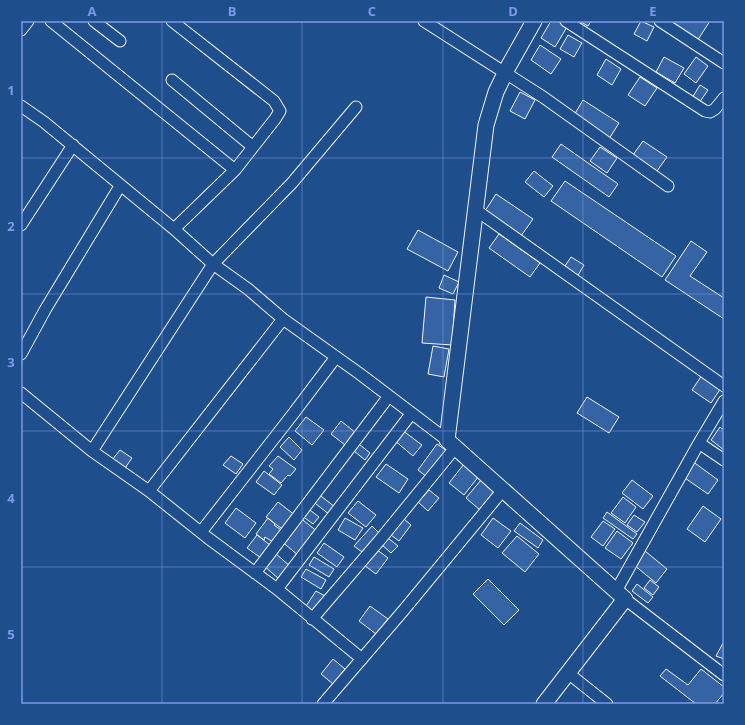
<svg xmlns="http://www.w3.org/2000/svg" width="745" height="725" viewBox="0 0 745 725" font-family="'Open Sans',sans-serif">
<rect width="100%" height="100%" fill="#1f4e8c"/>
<path fill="#3563a3" stroke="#f2f6ff" d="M 551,21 L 557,21 L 567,27 L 555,47 L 541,38 Z
M 579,21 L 591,21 L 588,26 Z
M 641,21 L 654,27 L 647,41 L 634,34 Z
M 666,21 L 710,21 L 697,41 Z
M 568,35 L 582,43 L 574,57 L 560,49 Z
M 540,45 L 561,59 L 551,74 L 531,60 Z
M 664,57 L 684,68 L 675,83 L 656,72 Z
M 696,57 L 708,66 L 696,83 L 684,74 Z
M 606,59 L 621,69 L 612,85 L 597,75 Z
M 640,77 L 657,88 L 645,106 L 628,95 Z
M 700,85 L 708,90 L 699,103 L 692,98 Z
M 520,92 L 535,100 L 525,119 L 510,111 Z
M 583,100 L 619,123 L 609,139 L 573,117 Z
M 643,141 L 667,157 L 657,171 L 633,155 Z
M 561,144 L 618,184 L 609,197 L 552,157 Z
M 600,147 L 617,158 L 607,173 L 590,161 Z
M 534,171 L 553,186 L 544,197 L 525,182 Z
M 565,181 L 676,256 L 662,277 L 551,201 Z
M 496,194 L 533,219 L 521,236 L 485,211 Z
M 418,230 L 458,252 L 448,271 L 407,249 Z
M 499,234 L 540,263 L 530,277 L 489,248 Z
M 691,241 L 707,252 L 690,276 L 724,298 L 724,319 L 665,280 Z
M 571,257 L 584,265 L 577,277 L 563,269 Z
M 444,275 L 459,282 L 453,294 L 439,288 Z
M 426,297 L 455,300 L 452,345 L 422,343 Z
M 433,346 L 449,349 L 444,377 L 428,374 Z
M 702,375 L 721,388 L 711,403 L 692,390 Z
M 587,397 L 619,417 L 609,433 L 577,413 Z
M 306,417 L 324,430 L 312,445 L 295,431 Z
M 341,421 L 356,433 L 345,445 L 331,434 Z
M 720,427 L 724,430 L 724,450 L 711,440 Z
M 402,430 L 422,445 L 413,456 L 394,440 Z
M 289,437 L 302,450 L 294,460 L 280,447 Z
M 359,444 L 370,453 L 365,460 L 354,451 Z
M 437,444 L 447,451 L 427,477 L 418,470 Z
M 120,450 L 132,458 L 125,468 L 112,460 Z
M 231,456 L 243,464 L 236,474 L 223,465 Z
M 278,456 L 296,469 L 290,476 L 288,475 L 281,483 L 269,474 L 273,469 L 269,466 Z
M 692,461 L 718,480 L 708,494 L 682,476 Z
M 386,464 L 408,479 L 399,493 L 376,477 Z
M 464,464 L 479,476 L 464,495 L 449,483 Z
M 264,471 L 282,485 L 274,495 L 256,482 Z
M 481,480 L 495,491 L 480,510 L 466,498 Z
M 632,480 L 653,496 L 643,509 L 622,493 Z
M 429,490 L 439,498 L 428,511 L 418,502 Z
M 317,493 L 335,507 L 330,515 L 311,500 Z
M 623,497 L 636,507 L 625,523 L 611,513 Z
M 358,501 L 376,515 L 366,527 L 348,513 Z
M 278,502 L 296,516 L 285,531 L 266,517 Z
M 703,506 L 721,519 L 705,542 L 687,529 Z
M 306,507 L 319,517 L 313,524 L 301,515 Z
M 236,508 L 256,523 L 245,538 L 225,523 Z
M 607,512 L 637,534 L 633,539 L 603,518 Z
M 634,515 L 645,522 L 637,532 L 627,525 Z
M 299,517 L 318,532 L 299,556 L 280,540 Z
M 268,518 L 275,524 L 274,525 L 284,532 L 276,544 L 265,537 L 264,540 L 256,534 Z
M 345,518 L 363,528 L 355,540 L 338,530 Z
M 493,518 L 511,531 L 498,548 L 481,535 Z
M 404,519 L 411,525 L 399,541 L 391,535 Z
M 603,521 L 615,529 L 603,546 L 591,537 Z
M 520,523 L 543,540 L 538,548 L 514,531 Z
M 372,526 L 379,533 L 362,552 L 354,546 Z
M 617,531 L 633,543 L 621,559 L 605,548 Z
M 257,535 L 270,545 L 261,558 L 247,548 Z
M 517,536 L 539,554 L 525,572 L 502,553 Z
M 388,538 L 398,546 L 391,553 L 382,545 Z
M 324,543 L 344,557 L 337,567 L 317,553 Z
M 376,549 L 388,558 L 376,574 L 364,565 Z
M 645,551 L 667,569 L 656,583 L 634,565 Z
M 275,553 L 291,567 L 279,579 L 263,565 Z
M 314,557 L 334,569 L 329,577 L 309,565 Z
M 306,569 L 326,580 L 321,589 L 301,577 Z
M 488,579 L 519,610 L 504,625 L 473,594 Z
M 650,580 L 659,587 L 653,595 L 644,588 Z
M 637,584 L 653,597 L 648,603 L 632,591 Z
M 316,591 L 325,596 L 314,612 L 306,606 Z
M 370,606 L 388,619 L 376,634 L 359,621 Z
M 723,643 L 724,643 L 724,659 L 716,656 Z
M 333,659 L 345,669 L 333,684 L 321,674 Z
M 666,669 L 688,685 L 701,669 L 724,687 L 724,693 L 715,704 L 696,704 L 660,676 Z"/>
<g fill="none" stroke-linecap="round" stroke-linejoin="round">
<defs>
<path id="street" d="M 51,21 L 235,170
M 94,21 L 120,41
M 172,21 L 274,101 L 280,111 L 275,119 L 235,170 L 174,229
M 424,21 L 543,97 L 668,186
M 566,21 L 705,111 L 710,112 L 715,109 L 724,98
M 660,21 L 724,63
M 21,30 L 28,21
M 172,80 L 253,147
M 21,106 L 44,122 L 174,229 L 213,264 L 248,289 L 283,319 L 360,374 L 447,440
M 476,210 L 724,386
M 21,225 L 73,145
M 21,354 L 45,310 L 120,186
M 21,393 L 92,451 L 149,491 L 208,538 L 277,589 L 362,659
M 699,443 L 724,460
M 92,451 L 213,264 L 292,183 L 356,107
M 149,491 L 283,319
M 201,532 L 293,414 L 336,357
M 255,573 L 389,396
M 277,589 L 411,414
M 616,591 L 699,443 L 724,401
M 625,599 L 724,675
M 312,619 L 379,541 L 455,448
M 568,673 L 607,704
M 323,704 L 403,611 L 503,490"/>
<path id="secondary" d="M 534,21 L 508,67 L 496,92 L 486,125 L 447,440 L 625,599 L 544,704"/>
</defs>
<use href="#street" stroke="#f2f6ff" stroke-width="13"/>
<use href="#secondary" stroke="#f2f6ff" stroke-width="17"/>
<use href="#street" stroke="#1f4e8c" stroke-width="11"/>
<use href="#secondary" stroke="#1f4e8c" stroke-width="15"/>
</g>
<path fill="none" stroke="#7d9aea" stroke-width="1" stroke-opacity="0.55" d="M 162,21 L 162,704M 302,21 L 302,704M 443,21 L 443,704M 583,21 L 583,704M 21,158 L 724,158M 21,294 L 724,294M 21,431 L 724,431M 21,567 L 724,567"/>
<rect width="745" height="725" fill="none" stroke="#1f4e8c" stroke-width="44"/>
<rect x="22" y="22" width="701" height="681" fill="none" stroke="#7d9aea" stroke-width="1.5"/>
<g font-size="13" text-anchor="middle" font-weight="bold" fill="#7d9aea">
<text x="92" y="16">A</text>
<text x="232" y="16">B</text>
<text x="372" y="16">C</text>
<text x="513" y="16">D</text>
<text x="653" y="16">E</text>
<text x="11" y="95">1</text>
<text x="11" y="231">2</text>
<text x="11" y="367">3</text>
<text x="11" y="503">4</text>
<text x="11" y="639">5</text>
</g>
</svg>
